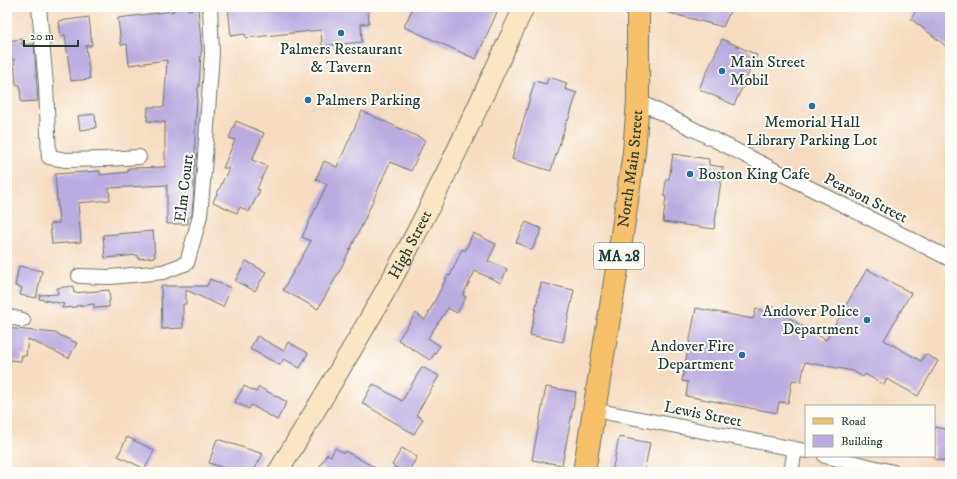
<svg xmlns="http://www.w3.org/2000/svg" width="957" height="479" viewBox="0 0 957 479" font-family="'IM FELL DW Pica',serif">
<rect width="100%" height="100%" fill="#fdfcf7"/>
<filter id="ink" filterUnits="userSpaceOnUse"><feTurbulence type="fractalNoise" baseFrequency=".025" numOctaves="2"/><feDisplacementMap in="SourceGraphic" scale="8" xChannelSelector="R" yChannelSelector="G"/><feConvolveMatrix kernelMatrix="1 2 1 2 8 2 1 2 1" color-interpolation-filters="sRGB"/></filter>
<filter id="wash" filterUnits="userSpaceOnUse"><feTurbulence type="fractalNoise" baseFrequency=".012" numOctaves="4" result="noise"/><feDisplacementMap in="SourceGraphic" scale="16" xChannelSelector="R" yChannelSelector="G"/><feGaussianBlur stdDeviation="0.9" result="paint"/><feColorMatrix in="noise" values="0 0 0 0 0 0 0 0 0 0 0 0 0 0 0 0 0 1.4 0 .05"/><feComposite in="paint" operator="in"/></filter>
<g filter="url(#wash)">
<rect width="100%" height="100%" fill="#f5dcc0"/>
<g id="blocks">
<path fill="#b9aae0" d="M 173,7 L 187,7 L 188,10 L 198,9 L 202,52 L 201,52 L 199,87 L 198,87 L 195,128 L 195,167 L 194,167 L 194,189 L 192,214 L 191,217 L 188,217 L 188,224 L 167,224 L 167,185 L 109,188 L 110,200 L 78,203 L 81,242 L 52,244 L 50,224 L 59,223 L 55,174 L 100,171 L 100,175 L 128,172 L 128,168 L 165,167 L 165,122 L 147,121 L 148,107 L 164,107 L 167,60 L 129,65 L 127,44 L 121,45 L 118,18 L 174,11 Z
M 228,7 L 368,7 L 369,23 L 361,24 L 362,42 L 322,46 L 321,30 L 246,38 L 245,34 L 231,36 Z
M 413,7 L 496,7 L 495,11 L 497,12 L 476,59 L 404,27 Z
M 667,7 L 732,7 L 723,27 L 666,12 Z
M 918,7 L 950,7 L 950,49 L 911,19 Z
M 89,17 L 92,45 L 86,46 L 90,79 L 71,81 L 65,35 L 61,36 L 59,21 Z
M 22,39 L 22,45 L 34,44 L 38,101 L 21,102 L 20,85 L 16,85 L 14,59 L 7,60 L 7,41 Z
M 722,39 L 757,55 L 734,105 L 699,89 Z
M 549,77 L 567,83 L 565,89 L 577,93 L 568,121 L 567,120 L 551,171 L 512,159 L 535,81 L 546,84 Z
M 362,111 L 425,140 L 411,171 L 390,162 L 364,221 L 340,270 L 318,309 L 283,290 L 311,241 L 302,237 L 327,184 L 316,179 L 324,161 L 337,167 Z
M 95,114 L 96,128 L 80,130 L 78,116 Z
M 236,121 L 264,133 L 252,160 L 267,166 L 257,189 L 260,190 L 249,212 L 240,207 L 237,213 L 213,202 L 229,168 L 223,168 L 235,140 L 229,138 Z
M 673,154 L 709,159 L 709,165 L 723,167 L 714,229 L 663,222 L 666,197 L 664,196 L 666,179 L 669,179 Z
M 526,222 L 542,229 L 532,250 L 516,242 Z
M 153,231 L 155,257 L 138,259 L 138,255 L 105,258 L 103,235 Z
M 473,233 L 496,244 L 488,261 L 507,269 L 501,283 L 475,271 L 463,295 L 466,297 L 457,313 L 448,308 L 428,338 L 440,346 L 430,360 L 398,340 L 416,313 L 425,320 L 448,275 L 450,276 L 462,249 L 465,251 Z
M 246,261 L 266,272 L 255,291 L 235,281 Z
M 19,266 L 42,271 L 36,298 L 20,295 L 22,288 L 15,286 Z
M 867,269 L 911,293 L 884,340 L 921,361 L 925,354 L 938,361 L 918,396 L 887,379 L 884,385 L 865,374 L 863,377 L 853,371 L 805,362 L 801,382 L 792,380 L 788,403 L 779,402 L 777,413 L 686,396 L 688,382 L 682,381 L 696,308 L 753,319 L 756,309 L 768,312 L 771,307 L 826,340 Z
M 210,279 L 231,288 L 223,307 L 186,290 L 186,304 L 183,304 L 183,328 L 162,329 L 161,286 L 207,286 Z
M 541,283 L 574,290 L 563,342 L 530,335 Z
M 73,286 L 74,293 L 109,290 L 110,301 L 109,301 L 109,307 L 94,308 L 94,304 L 76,306 L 76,307 L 62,308 L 64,304 L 39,299 L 40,295 L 58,294 L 57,288 Z
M 7,328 L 55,333 L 77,343 L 69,358 L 28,339 L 26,356 L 22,355 L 21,361 L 7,360 Z
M 257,336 L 284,351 L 288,342 L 308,353 L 300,368 L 284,359 L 280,365 L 250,349 Z
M 422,367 L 439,376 L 416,415 L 423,419 L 414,434 L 362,403 L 373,384 L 402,401 Z
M 244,386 L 256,392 L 259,387 L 287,402 L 277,420 L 251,405 L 249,409 L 235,402 Z
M 546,387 L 576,392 L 562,465 L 532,460 Z
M 934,427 L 950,430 L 950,462 L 934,459 Z
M 127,437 L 154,450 L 145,469 L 118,456 Z
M 619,437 L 650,443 L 644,472 L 612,472 Z
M 217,439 L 263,454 L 253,472 L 236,472 L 209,463 Z
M 335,448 L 344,453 L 345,451 L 383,472 L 321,472 L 324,468 L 320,466 L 327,454 L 331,456 Z
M 402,448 L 417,457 L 408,472 L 404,472 L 392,465 Z"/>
</g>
</g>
<g filter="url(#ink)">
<use href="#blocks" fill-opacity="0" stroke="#6a7565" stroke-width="1"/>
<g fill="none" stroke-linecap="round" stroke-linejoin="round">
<defs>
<path id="minor" d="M 39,7 L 46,85 L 49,157 L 66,160 L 106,159 L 139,157
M 638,101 L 950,259
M 79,276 L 110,277 L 163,272 L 187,263 L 200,216 L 204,170 L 212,53 L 210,7
M 7,316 L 23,320
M 594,410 L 806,451
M 825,456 L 893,472
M 791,472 L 795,449"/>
<g id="secondary">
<path id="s1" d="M 278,472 C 323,397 370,322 410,245 C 451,167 487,87 524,7"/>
</g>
<g id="primary">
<path id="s2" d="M 584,472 L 617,269 L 634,152 L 638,101 L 638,7"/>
</g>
</defs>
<use href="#minor" stroke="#6a7565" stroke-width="16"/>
<use href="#secondary" stroke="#6a7565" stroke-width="22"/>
<use href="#primary" stroke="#6a7565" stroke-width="24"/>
<use href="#minor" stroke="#fff" stroke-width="14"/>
<use href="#secondary" stroke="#fbe6c4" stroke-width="20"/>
<use href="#primary" stroke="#f6c16b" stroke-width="22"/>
</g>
</g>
<g fill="#1f6fb2" stroke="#fdfcf7" stroke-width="1.5">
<circle cx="341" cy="33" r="4"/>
<circle cx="722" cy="71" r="4"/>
<circle cx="308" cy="100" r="4"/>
<circle cx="812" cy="106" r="4"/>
<circle cx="690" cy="174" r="4"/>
<circle cx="867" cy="320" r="4"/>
<circle cx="742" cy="355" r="4"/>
</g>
<g text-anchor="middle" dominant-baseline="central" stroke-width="4" stroke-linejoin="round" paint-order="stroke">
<rect fill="#fdfcf7" stroke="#62766e" stroke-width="1" x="594" y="243" width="50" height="26" rx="3"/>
<g font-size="15" font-weight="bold" fill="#1f3d34">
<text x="619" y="256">MA 28</text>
</g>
<g font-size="16" fill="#1f3d34" stroke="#fdfcf7" text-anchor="start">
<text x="341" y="49" text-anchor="middle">Palmers Restaurant<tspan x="341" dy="18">&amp; Tavern</tspan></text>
<text x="730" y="62">Main Street<tspan x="730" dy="18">Mobil</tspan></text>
<text x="316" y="100">Palmers Parking</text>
<text x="812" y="122" text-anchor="middle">Memorial Hall<tspan x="812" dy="18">Library Parking Lot</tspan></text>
<text x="698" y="174">Boston King Cafe</text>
<text x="859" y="311" text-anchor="end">Andover Police<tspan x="859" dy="18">Department</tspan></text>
<text x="734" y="346" text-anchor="end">Andover Fire<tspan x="734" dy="18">Department</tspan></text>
</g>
<g font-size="16" fill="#1f3d34" stroke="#fdfcf7">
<text stroke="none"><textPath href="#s2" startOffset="307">North Main Street</textPath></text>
<text transform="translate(184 188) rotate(-83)">Elm Court</text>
<text transform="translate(866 198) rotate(27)">Pearson Street</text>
<text stroke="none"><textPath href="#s1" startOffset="263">High Street</textPath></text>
<text transform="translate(703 414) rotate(11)">Lewis Street</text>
</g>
</g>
<rect width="957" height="479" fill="none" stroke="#fdfcf7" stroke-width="24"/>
<rect x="805" y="405" width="130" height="52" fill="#fdfcf7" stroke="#a4b0a9"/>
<rect x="813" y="418" width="20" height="6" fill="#f6c16b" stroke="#a4b0a9"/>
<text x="841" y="425" font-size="12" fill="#1f3d34">Road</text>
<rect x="813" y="435" width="20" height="12" fill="#b9aae0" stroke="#a4b0a9"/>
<text x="841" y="445" font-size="12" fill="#1f3d34">Building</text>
<path d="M24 40v6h54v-6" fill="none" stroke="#1f3d34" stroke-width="2"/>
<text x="30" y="40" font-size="12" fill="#1f3d34" stroke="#fdfcf7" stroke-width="3" paint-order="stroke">20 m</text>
</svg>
